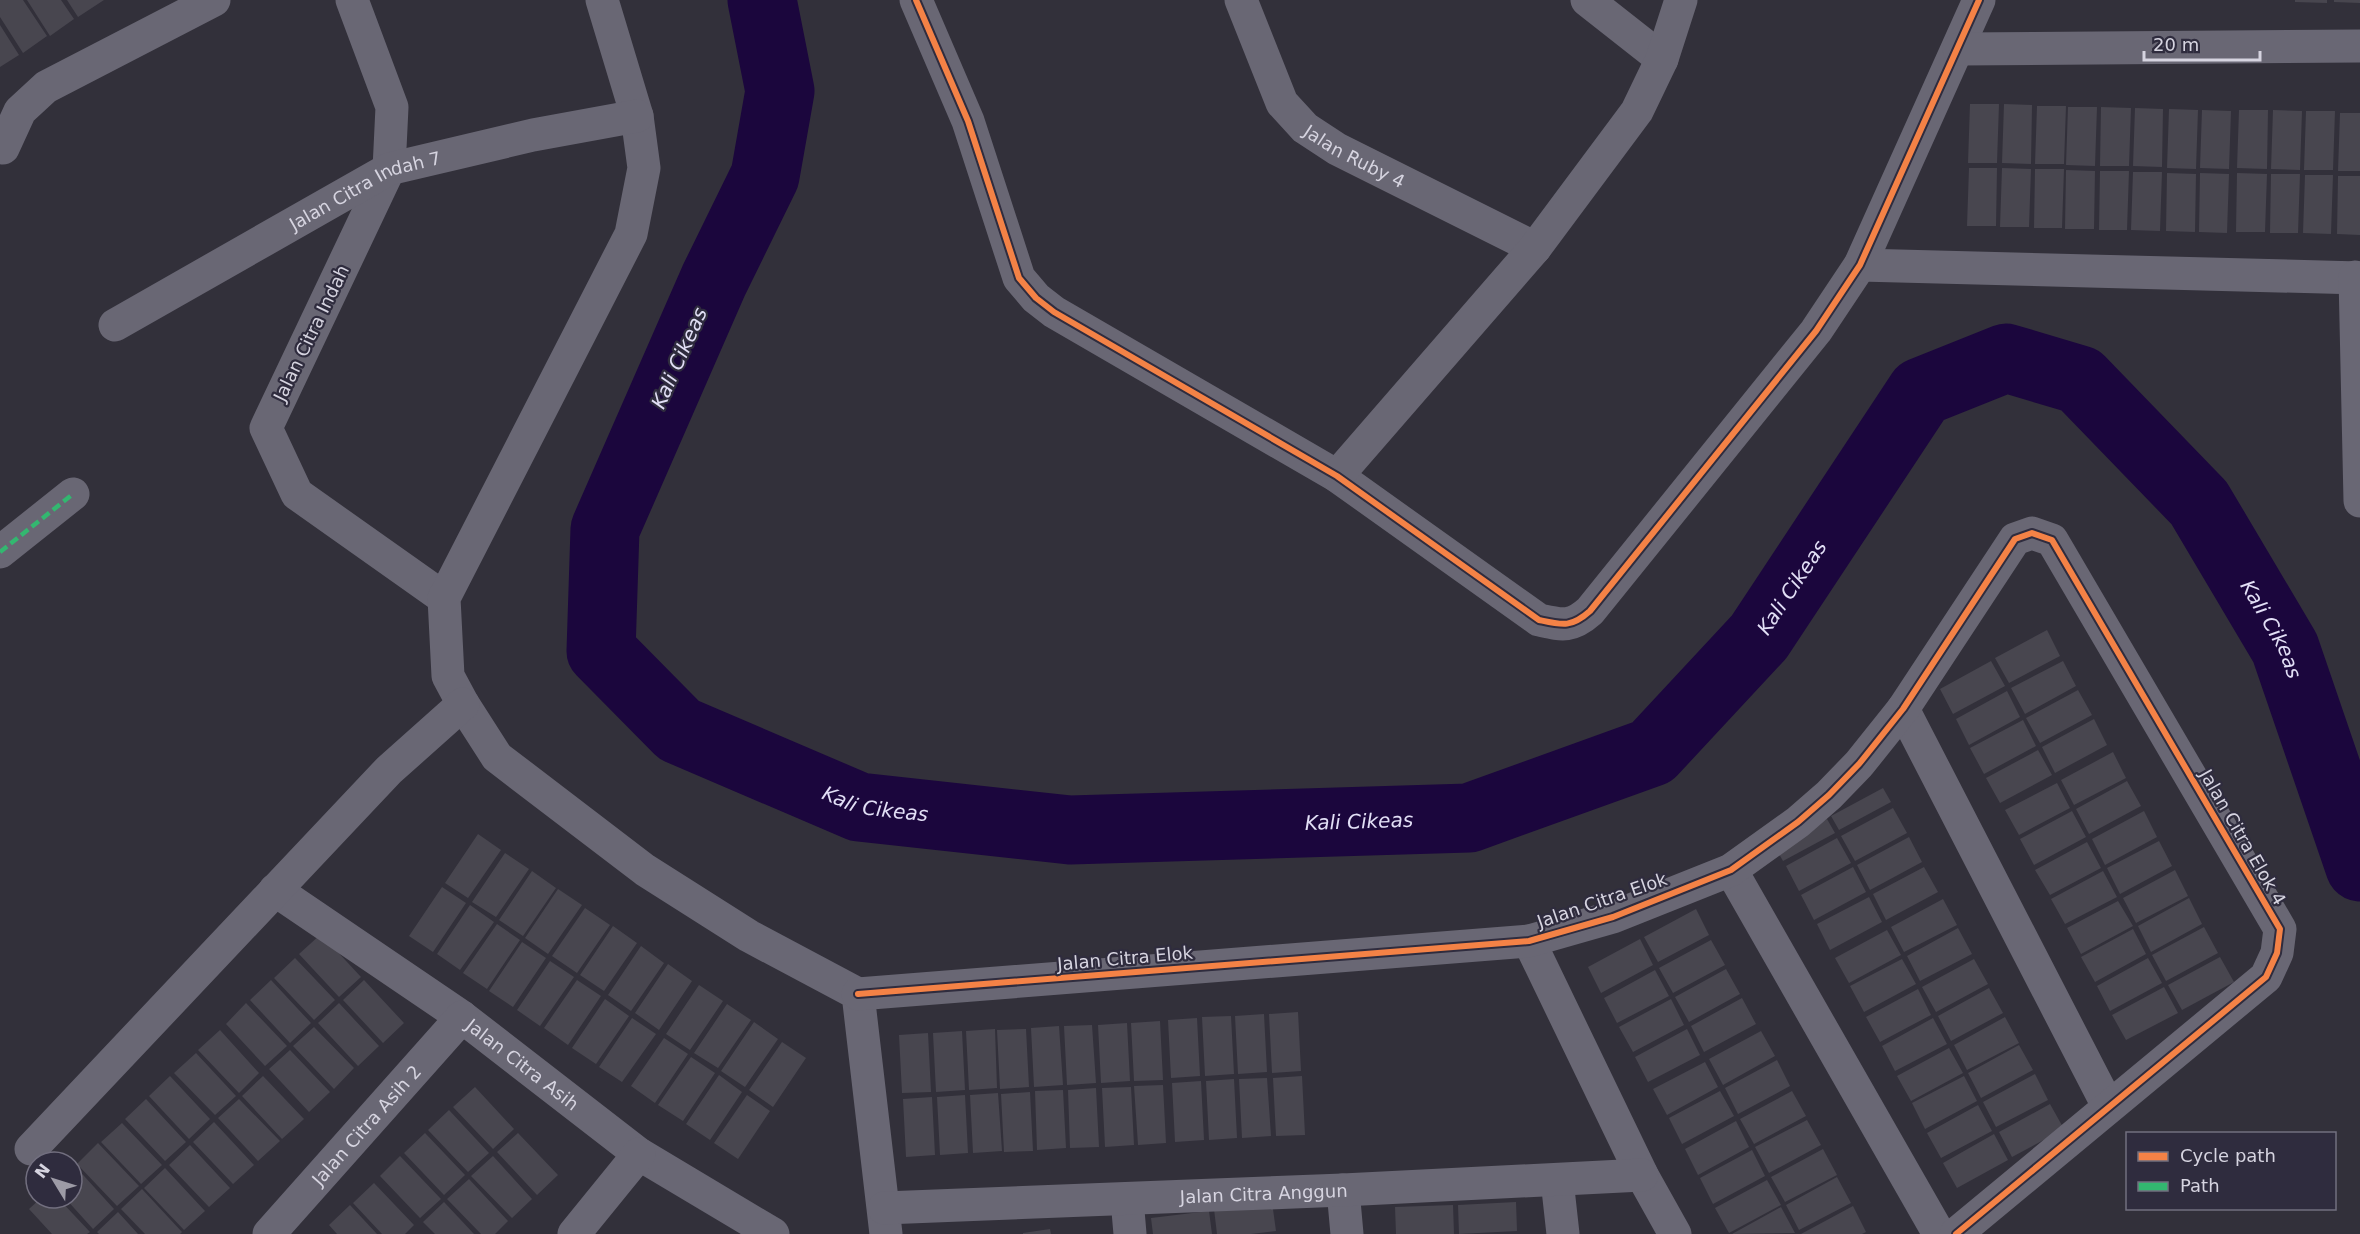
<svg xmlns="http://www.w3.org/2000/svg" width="2360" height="1234" viewBox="0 0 2360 1234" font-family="'DejaVu Sans',sans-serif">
<rect width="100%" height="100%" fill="#32303a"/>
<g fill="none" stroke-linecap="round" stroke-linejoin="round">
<path stroke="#1b063d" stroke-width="69" id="s1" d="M 762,0 L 780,91 L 765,176 L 714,280 L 605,529 L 601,651 L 679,730 L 859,807 L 1070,830 L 1469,818 L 1652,752 L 1759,637 L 1921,392 L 2006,358 L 2080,380 L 2199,503 L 2285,648 L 2360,867"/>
</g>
<path fill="#48464f" d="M 0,0 L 23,0 L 47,36 L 23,53 L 0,17 Z
M 27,0 L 61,0 L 74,19 L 50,36 Z
M 67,0 L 104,0 L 78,17 Z
M 2295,0 L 2327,0 L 2327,3 L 2295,2 Z
M 2334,0 L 2360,0 L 2360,3 L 2334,2 Z
M 0,25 L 19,55 L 0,67 Z
M 1970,104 L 1999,104 L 1997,163 L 1968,163 Z
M 2004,104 L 2032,105 L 2031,164 L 2002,163 Z
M 2037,106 L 2066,106 L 2064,164 L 2035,164 Z
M 2068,107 L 2097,107 L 2095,166 L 2066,165 Z
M 2101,107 L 2131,108 L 2129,166 L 2100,166 Z
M 2135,108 L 2163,109 L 2162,167 L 2133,166 Z
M 2169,109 L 2198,110 L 2196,169 L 2167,168 Z
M 2202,110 L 2231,111 L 2229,169 L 2200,168 Z
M 2239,110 L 2268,110 L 2267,169 L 2237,168 Z
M 2273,110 L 2302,111 L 2300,170 L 2271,169 Z
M 2306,111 L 2335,111 L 2333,170 L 2304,170 Z
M 2340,113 L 2360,113 L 2360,171 L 2338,171 Z
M 1969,168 L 1997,168 L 1996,226 L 1967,226 Z
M 2002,168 L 2031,169 L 2029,227 L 2000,227 Z
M 2035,169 L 2064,169 L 2062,228 L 2034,228 Z
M 2066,170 L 2095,171 L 2094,229 L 2065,229 Z
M 2100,171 L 2129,171 L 2127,230 L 2099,230 Z
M 2133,172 L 2162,172 L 2160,231 L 2131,230 Z
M 2167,173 L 2196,174 L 2195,232 L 2166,231 Z
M 2200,173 L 2229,174 L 2227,233 L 2199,232 Z
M 2237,173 L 2267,174 L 2265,232 L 2236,232 Z
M 2271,174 L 2300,174 L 2298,233 L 2270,233 Z
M 2305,175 L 2333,175 L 2331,234 L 2303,233 Z
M 2338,176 L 2360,176 L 2360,235 L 2337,234 Z
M 2047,630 L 2060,656 L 2009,683 L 1995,658 Z
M 1991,661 L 2005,686 L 1953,714 L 1940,689 Z
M 2063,661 L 2076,686 L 2025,714 L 2011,688 Z
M 2078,690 L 2092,715 L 2040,743 L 2026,718 Z
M 2007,691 L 2020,717 L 1969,745 L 1956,719 Z
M 2094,719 L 2107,745 L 2055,773 L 2042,747 Z
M 2023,720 L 2036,746 L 1984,774 L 1970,748 Z
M 2038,750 L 2052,775 L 2000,803 L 1986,778 Z
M 2113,752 L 2126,778 L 2074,805 L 2061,780 Z
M 2127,781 L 2141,806 L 2089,834 L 2076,809 Z
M 2057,783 L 2070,808 L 2019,835 L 2005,810 Z
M 1883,788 L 1891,802 L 1839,830 L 1831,816 Z
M 1893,808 L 1907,833 L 1855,861 L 1841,836 Z
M 2072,811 L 2086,837 L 2034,865 L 2020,839 Z
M 2144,811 L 2157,837 L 2105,865 L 2092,839 Z
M 1827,819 L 1835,833 L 1783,861 L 1775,847 Z
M 478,834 L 501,850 L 468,898 L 445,883 Z
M 1909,837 L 1922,862 L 1870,890 L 1857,865 Z
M 1837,838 L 1851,863 L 1799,891 L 1786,866 Z
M 2159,841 L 2172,866 L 2120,894 L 2107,868 Z
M 2087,842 L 2101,868 L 2050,895 L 2035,870 Z
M 505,853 L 529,869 L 496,917 L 472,902 Z
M 1853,867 L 1866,892 L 1814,920 L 1801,895 Z
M 1924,867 L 1938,892 L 1886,920 L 1873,894 Z
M 2175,870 L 2188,896 L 2136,923 L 2123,898 Z
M 532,871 L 556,888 L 523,936 L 499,920 Z
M 2103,871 L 2117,897 L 2065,924 L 2051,899 Z
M 442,887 L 466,903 L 433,952 L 409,936 Z
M 558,889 L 582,905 L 548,954 L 525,938 Z
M 1869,897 L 1882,922 L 1830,950 L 1817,924 Z
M 2189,898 L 2202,924 L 2151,952 L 2138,926 Z
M 1943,899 L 1957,925 L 1904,952 L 1891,927 Z
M 2118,901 L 2133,926 L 2081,954 L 2067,928 Z
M 470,905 L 494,922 L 460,970 L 437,954 Z
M 585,908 L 610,925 L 577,973 L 552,956 Z
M 1696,909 L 1709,935 L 1658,962 L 1644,937 Z
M 497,924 L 520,940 L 487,989 L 463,973 Z
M 613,926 L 637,943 L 604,991 L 580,975 Z
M 2204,927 L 2218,953 L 2166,981 L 2152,955 Z
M 1958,928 L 1972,954 L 1920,981 L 1907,956 Z
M 2133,929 L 2146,954 L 2095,982 L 2081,957 Z
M 1887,930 L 1901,955 L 1849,983 L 1835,958 Z
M 321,934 L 361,977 L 339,997 L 299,954 Z
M 1640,939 L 1653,965 L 1601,993 L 1588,967 Z
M 1711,940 L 1725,965 L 1673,993 L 1659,968 Z
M 522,942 L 546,958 L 513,1007 L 489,991 Z
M 641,946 L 664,963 L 631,1011 L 608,995 Z
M 2220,957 L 2234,982 L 2182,1010 L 2168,985 Z
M 295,958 L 335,1000 L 314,1020 L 274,978 Z
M 2148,958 L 2162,983 L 2110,1011 L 2097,986 Z
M 1902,959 L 1916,984 L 1864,1012 L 1850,986 Z
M 1974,959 L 1988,984 L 1936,1012 L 1922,987 Z
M 550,961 L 574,977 L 540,1026 L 517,1010 Z
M 668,964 L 692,981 L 659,1030 L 635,1013 Z
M 1726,969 L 1740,994 L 1689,1022 L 1675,997 Z
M 1655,970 L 1669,996 L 1617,1023 L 1604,998 Z
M 271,980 L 311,1023 L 290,1043 L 250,1000 Z
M 364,980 L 404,1023 L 383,1043 L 343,1000 Z
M 577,980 L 601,996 L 568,1045 L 544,1028 Z
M 699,985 L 723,1001 L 690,1050 L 666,1034 Z
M 2164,987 L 2178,1013 L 2126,1040 L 2112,1015 Z
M 1989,988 L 2003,1013 L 1951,1041 L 1938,1016 Z
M 1918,989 L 1931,1015 L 1880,1042 L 1866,1017 Z
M 1742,998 L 1756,1024 L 1704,1052 L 1691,1026 Z
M 605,999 L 629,1016 L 596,1064 L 572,1048 Z
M 1671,999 L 1684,1025 L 1633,1052 L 1619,1027 Z
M 246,1003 L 287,1046 L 265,1066 L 226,1024 Z
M 339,1003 L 379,1046 L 358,1066 L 318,1023 Z
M 727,1004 L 751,1020 L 718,1068 L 694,1053 Z
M 1298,1012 L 1301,1071 L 1272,1073 L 1269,1014 Z
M 1264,1014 L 1267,1072 L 1238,1074 L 1235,1016 Z
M 1231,1016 L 1234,1074 L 1205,1076 L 1202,1017 Z
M 2005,1017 L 2019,1043 L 1967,1070 L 1954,1045 Z
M 632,1018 L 656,1034 L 622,1082 L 599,1067 Z
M 1197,1018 L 1200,1076 L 1171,1078 L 1168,1020 Z
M 1933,1018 L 1947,1044 L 1895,1071 L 1882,1046 Z
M 1160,1021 L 1163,1080 L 1134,1081 L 1131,1023 Z
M 754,1022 L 778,1039 L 745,1087 L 721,1071 Z
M 1127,1023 L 1130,1081 L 1101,1083 L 1098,1025 Z
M 1092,1025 L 1096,1083 L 1067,1085 L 1064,1026 Z
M 1059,1026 L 1063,1085 L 1034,1087 L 1031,1028 Z
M 314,1027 L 354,1068 L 334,1089 L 293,1046 Z
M 995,1029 L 997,1088 L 969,1090 L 966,1031 Z
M 1026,1029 L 1029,1087 L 1000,1089 L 997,1030 Z
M 1687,1029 L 1700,1055 L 1648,1082 L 1635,1057 Z
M 220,1030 L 259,1073 L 239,1093 L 198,1050 Z
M 962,1031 L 965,1090 L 936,1092 L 933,1033 Z
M 1761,1031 L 1775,1056 L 1723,1085 L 1709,1059 Z
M 928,1033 L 931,1092 L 902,1093 L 899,1035 Z
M 664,1038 L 688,1054 L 655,1103 L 631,1086 Z
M 782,1042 L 806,1058 L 773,1107 L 749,1090 Z
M 2019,1045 L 2033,1070 L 1981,1098 L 1968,1073 Z
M 1949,1048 L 1963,1073 L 1911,1101 L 1897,1076 Z
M 290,1050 L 330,1092 L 309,1112 L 269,1069 Z
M 196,1053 L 236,1096 L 215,1115 L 174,1073 Z
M 691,1057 L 715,1073 L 683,1121 L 658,1105 Z
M 1777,1060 L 1790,1086 L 1738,1114 L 1725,1088 Z
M 1705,1062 L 1718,1087 L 1667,1115 L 1653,1089 Z
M 2035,1074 L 2048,1100 L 1996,1127 L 1983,1102 Z
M 719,1075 L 742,1092 L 710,1140 L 686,1124 Z
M 170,1076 L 210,1119 L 189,1139 L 149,1096 Z
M 263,1076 L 304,1119 L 282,1139 L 242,1096 Z
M 1302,1076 L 1305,1135 L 1276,1136 L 1273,1078 Z
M 1964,1076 L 1977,1101 L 1925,1129 L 1912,1103 Z
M 1267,1078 L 1271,1136 L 1242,1138 L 1239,1079 Z
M 1234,1079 L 1237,1138 L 1209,1140 L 1206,1081 Z
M 1201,1081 L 1204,1140 L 1175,1142 L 1172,1083 Z
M 1163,1085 L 1166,1143 L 1138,1145 L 1134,1086 Z
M 475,1087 L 514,1129 L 493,1149 L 453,1107 Z
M 1131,1087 L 1134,1145 L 1105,1147 L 1102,1088 Z
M 1096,1088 L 1099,1147 L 1070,1148 L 1068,1090 Z
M 1063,1090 L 1066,1148 L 1037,1150 L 1035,1091 Z
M 1720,1091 L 1734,1116 L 1682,1144 L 1669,1118 Z
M 1792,1091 L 1806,1116 L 1754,1144 L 1740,1119 Z
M 1030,1092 L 1033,1151 L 1004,1152 L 1001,1094 Z
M 998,1093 L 1002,1151 L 973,1153 L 970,1095 Z
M 747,1095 L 770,1111 L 738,1159 L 714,1143 Z
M 965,1095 L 968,1153 L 940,1155 L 937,1097 Z
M 932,1097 L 935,1155 L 906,1157 L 903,1099 Z
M 146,1099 L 186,1142 L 165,1161 L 125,1119 Z
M 239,1099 L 280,1141 L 258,1161 L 218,1118 Z
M 2050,1104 L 2064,1129 L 2012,1157 L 1999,1132 Z
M 1978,1105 L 1992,1131 L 1941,1158 L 1927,1133 Z
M 449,1110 L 489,1153 L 468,1172 L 428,1130 Z
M 1807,1120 L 1821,1145 L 1769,1173 L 1755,1147 Z
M 1736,1121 L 1749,1147 L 1698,1175 L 1685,1149 Z
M 214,1122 L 254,1165 L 233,1184 L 193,1142 Z
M 122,1123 L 162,1165 L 141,1184 L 101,1142 Z
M 425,1133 L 465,1175 L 444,1195 L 404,1153 Z
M 518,1133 L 558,1175 L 537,1195 L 497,1152 Z
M 1994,1134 L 2008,1160 L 1957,1188 L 1943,1163 Z
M 98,1143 L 139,1186 L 117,1206 L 77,1164 Z
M 190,1145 L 230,1188 L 209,1207 L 169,1165 Z
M 1823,1149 L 1837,1175 L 1785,1202 L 1771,1177 Z
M 1752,1150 L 1765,1176 L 1713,1204 L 1700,1178 Z
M 400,1156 L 441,1199 L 420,1218 L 380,1176 Z
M 493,1156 L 532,1199 L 512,1218 L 471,1176 Z
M 75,1166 L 114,1209 L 93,1229 L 65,1198 L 72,1198 L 72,1169 Z
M 165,1168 L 205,1211 L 184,1230 L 144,1188 Z
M 1837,1177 L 1851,1203 L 1799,1230 L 1786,1205 Z
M 469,1179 L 508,1221 L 495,1234 L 481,1234 L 447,1199 Z
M 1767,1180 L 1781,1205 L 1729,1233 L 1715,1208 Z
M 374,1183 L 414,1225 L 405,1234 L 382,1234 L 353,1203 Z
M 142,1189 L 182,1232 L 180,1234 L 145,1234 L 121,1209 Z
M 41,1198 L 58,1198 L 90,1232 L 87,1234 L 52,1234 L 29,1209 Z
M 444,1202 L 474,1234 L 435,1234 L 423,1222 Z
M 1272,1202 L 1276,1231 L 1251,1234 L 1217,1234 L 1214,1209 Z
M 1516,1202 L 1517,1231 L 1459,1234 L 1458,1205 Z
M 350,1205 L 377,1234 L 337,1234 L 329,1225 Z
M 1453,1205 L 1454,1234 L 1396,1234 L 1395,1207 Z
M 1853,1206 L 1866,1232 L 1862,1234 L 1801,1234 Z
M 1781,1207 L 1795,1233 L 1732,1234 Z
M 1209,1211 L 1212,1234 L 1153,1234 L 1151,1218 Z
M 118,1212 L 138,1234 L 99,1234 L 97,1232 Z
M 1050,1229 L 1051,1234 L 1023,1234 L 1023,1233 Z"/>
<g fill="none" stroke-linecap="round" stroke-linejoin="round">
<g stroke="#696774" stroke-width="33">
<path d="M 352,0 L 392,107 L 389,169 L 266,428 L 297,494 L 444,598"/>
<path d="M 602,0 L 637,116 L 644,168 L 631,234 L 444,598 L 448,676 L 463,704 L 497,757 L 645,870 L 749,936 L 858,994 L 886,1234"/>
<path d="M 916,0 L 968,121 L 1019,278 L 1036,298 L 1054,312 L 1337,476 L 1539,620 C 1562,625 1571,628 1590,611 L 1816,331 L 1860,265 L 1979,0"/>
<path id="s2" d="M 1241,0 L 1282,103 L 1305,128 L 1337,149 L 1535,248"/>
<path d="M 1587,0 L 1662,59"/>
<path d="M 1959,49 L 2360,46"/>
<path d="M 3,148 L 20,111 L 46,87 L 214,0"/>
<path d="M 1860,265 L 2360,278"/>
<path d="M 2355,277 L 2360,501"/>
<path id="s3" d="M 115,325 L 389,169 L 533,135 L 637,116"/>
<path d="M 1337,476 L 1535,248 L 1637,111 L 1662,59 L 1681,0"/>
<path d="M 0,552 L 73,494"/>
<path d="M 1903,709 L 2108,1106"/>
<path d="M 1731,870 L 1939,1234"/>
<path id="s4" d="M 275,890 L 462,1017 L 639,1154 L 773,1234"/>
<path d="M 1529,941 L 1642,1175 L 1675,1234"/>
<path d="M 858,994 L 1529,941 L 1613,917 L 1731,870 L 1798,822 L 1829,795 L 1859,764 L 1903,709 L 2015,539 L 2032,533 L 2052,540 L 2280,929 L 2277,953 L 2266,977 L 1956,1234"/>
<path d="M 31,1149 L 389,770 L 463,704"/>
<path d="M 1557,1180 L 1563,1234"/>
<path d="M 1343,1190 L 1347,1234"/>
<path d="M 1127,1199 L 1130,1234"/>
<path id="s5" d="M 884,1208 L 1343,1190 L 1642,1175"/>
<path id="s6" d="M 269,1234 L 462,1017"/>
<path d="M 574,1234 L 639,1154"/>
</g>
<path stroke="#33b770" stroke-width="4.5" stroke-dasharray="9 4.5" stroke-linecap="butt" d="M 0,552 L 73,494"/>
<defs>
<path id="cycleway" d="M 916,0 L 968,121 L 1019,278 L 1036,298 L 1054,312 L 1337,476 L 1539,620 C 1562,625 1571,628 1590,611 L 1816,331 L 1860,265 L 1979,0
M 858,994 L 1529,941 L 1613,917 L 1731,870 L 1798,822 L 1829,795 L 1859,764 L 1903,709 L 2015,539 L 2032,533 L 2052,540 L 2280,929 L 2277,953 L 2266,977 L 1956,1234"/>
</defs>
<use href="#cycleway" stroke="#2f2c3e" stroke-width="10"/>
<use href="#cycleway" stroke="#f48246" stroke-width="6"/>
</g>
<g text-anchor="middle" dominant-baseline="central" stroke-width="4.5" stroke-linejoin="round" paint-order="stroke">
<g font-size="18" fill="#d6d4e0" stroke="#2f2c3e">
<text stroke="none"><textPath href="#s2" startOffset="202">Jalan Ruby 4</textPath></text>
<text stroke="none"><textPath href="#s3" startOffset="285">Jalan Citra Indah 7</textPath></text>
<text transform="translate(311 333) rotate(-64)">Jalan Citra Indah</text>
<text transform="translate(2243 837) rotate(60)">Jalan Citra Elok 4</text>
<text transform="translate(1602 900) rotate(-19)">Jalan Citra Elok</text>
<text transform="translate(1125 958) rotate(-5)">Jalan Citra Elok</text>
<text stroke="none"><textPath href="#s4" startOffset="303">Jalan Citra Asih</textPath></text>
<text stroke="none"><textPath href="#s6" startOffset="146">Jalan Citra Asih 2</textPath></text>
<text stroke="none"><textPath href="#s5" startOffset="380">Jalan Citra Anggun</textPath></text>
</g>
<g font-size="20" font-style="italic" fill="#e2dff6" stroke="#2f2c3e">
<text transform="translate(679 358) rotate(-66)">Kali Cikeas</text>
<text stroke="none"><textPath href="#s1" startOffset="2018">Kali Cikeas</textPath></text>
<text stroke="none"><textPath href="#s1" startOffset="2738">Kali Cikeas</textPath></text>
<text stroke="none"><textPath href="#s1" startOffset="1011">Kali Cikeas</textPath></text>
<text stroke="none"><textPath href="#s1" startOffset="1497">Kali Cikeas</textPath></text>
</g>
</g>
<rect x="2126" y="1132" width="210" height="78" fill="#2f2c3e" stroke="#726f7f" stroke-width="1.5"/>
<rect x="2138" y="1152" width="30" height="9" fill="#f48246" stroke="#726f7f" stroke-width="1.5"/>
<text x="2180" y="1162" font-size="18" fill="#d6d4e0">Cycle path</text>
<rect x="2138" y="1182" width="30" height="9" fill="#33b770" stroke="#726f7f" stroke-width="1.5"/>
<text x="2180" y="1192" font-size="18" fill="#d6d4e0">Path</text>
<g transform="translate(54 1180) rotate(308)"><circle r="28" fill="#2f2c3e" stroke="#726f7f" stroke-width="1.5"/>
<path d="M0-4.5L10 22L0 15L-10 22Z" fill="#9d9ba6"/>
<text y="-9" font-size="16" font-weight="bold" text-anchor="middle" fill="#d6d4e0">N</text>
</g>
<path d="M2144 51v9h116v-9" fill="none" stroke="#d6d4e0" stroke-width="3"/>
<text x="2153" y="51" font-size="18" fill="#d6d4e0" stroke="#2f2c3e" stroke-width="4.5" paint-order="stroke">20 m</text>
</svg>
